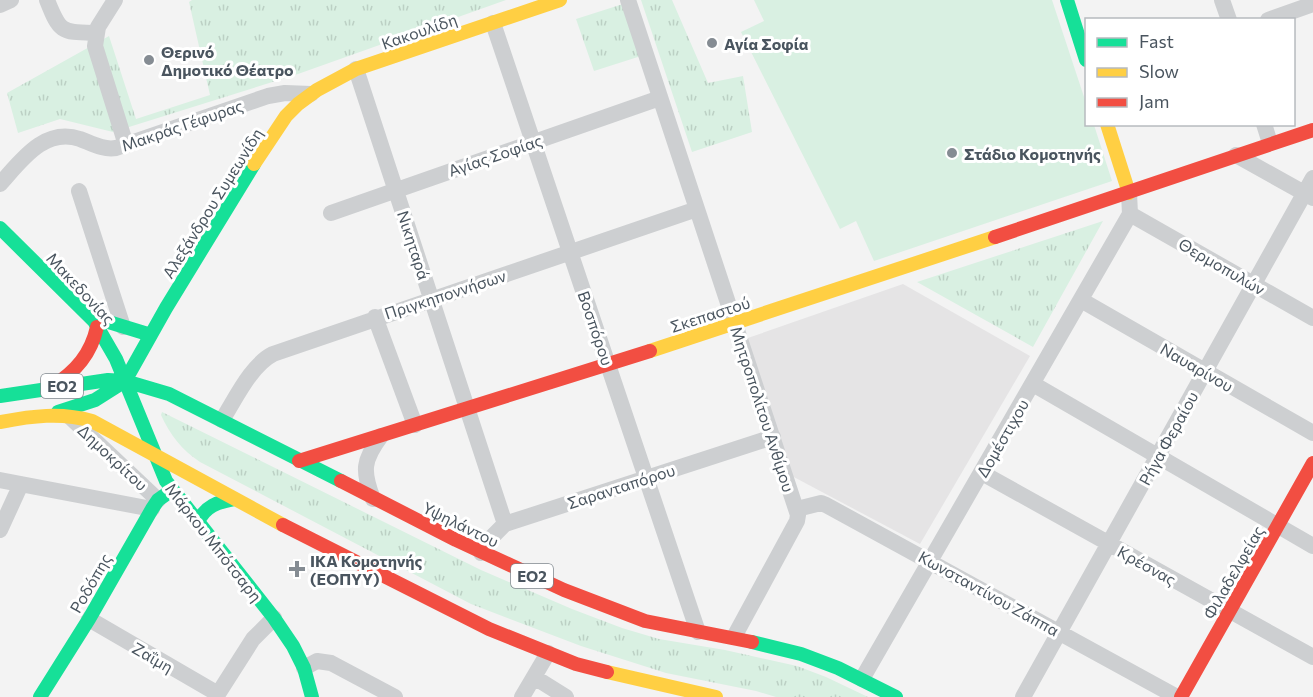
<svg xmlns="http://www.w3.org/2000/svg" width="1313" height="697" viewBox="0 0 1313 697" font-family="Commissioner,sans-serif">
<defs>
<pattern id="grass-tufts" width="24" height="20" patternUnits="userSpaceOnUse" patternTransform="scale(1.5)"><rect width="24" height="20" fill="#d9f0e2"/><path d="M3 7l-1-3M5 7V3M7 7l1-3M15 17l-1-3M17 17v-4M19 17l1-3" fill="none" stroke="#bcd0c4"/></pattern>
</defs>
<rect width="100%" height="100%" fill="#f3f3f3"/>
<path fill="#e5e4e5" d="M 903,284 L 1030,356 L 920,544 L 790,475 L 745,339 Z"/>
<path fill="url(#grass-tufts)" d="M 192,0 L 506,0 L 298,74 L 113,132 L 60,119 L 18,133 L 7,93 L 109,36 L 136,119 L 210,95 L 189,2 Z
M 641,0 L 672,0 L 708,83 L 743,76 L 752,132 L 692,152 Z
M 623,4 L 641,56 L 594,71 L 576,19 Z
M 1103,221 L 1033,347 L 917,282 Z
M 162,412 L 481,570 L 572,609 L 622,628 L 659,639 L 725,650 L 797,666 L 826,677 L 868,697 L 776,697 L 756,691 L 666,673 L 581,646 L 471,604 L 200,462 C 182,450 170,435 161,415 Z"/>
<path fill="#d9f0e2" d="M 754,0 L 1052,0 L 1086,103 L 1086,124 L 1094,125 L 1112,181 L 874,261 L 856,221 L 840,229 L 741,32 L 764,21 Z"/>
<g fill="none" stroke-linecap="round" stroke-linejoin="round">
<path stroke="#cdcfd1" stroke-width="16" d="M 47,0 C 60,33 61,32 96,33
M 115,0 L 98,27 L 95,46 L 126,145
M 628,0 L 798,515 L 797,521 L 734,637
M 1222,0 L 1229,20
M 0,5 L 11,0
M 1268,20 L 1313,4
M 493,23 L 698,632
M 356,69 L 505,524
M 1264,124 L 1270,143
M 1236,155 L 1313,198
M 0,184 C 21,161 44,127 80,139 C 93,144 103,150 116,148 L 268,96 L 285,93 L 311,94
M 79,191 L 123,327
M 331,213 L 660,98
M 1130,214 L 1313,318
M 1081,300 L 1313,433
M 375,317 L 415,425
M 1033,384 L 1313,546
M 70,417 L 158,500
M 222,420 C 235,400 251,365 273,354 L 697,209
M 982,473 L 1313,657
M 0,480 L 152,509
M 373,499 C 362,471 363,460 381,436
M 797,509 L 821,503 L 826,505 L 1177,697
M 0,530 L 21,484
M 481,553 L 491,538 L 505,524 L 773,437
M 89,619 L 218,694
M 304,668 L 317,661 L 331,663 L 395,697
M 534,677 L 566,697
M 862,679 L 1130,214 L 1129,193
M 216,697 L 253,639 L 274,618
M 522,697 L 548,653
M 1023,697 L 1313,178"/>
<path stroke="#16e098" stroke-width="14" d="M 1067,0 L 1086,60
M 0,228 L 94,321 L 116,359 L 166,481 L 274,618 L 293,646 L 304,668 L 312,697
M 89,316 L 151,335
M 125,381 L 166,308 L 254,164
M 0,396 L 108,380 L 125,381 L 169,394 L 341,481
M 58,412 L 95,400 L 125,381
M 198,522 C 205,506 218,502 234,499
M 752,642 L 801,654 L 838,668 L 896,697
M 40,697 L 89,619 L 152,509 L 158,500 L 172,490"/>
<path stroke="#ffcf43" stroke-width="14" d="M 1107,124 L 1129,193
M 254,164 L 286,116 L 298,104 L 317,90 L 356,69 L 560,0
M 650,351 L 995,237
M 0,422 C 32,416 61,412 92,421 L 283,525
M 607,672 L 716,697"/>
<path stroke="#f24e42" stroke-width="14" d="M 995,237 L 1313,130
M 53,386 C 76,371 91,354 97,327
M 299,461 L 650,351
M 341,481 L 456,540 L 564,590 L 645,621 L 752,642
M 283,525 L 489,629 L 576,664 L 607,672
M 1181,697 L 1313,463"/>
</g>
<g fill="#858c93" stroke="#fff" stroke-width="2">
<circle cx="712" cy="43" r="6"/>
<circle cx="149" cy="60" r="6"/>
<circle cx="952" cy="153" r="6"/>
<path d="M294 560h6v6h6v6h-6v6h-6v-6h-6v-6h6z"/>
</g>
<g text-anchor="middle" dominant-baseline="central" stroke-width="6" stroke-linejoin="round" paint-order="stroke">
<g fill="#fff" stroke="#80888f" stroke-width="1.5">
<rect x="41" y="374" width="42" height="24" rx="4.5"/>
<rect x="511" y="564" width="42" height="24" rx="4.5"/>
</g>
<g font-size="15" font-weight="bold" fill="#4a555f">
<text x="62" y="386">ΕΟ2</text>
<text x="532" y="576">ΕΟ2</text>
</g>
<g font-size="16" fill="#4a555f" stroke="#fff">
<text transform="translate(419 31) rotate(-19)">Κακουλίδη</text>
<text transform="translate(182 125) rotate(-19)">Μακράς Γέφυρας</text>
<text transform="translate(495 155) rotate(-19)">Αγίας Σοφίας</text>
<text transform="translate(212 203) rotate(-58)">Αλεξάνδρου Συμεωνίδη</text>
<text transform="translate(414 245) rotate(72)">Νικηταρά</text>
<text transform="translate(1222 266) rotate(30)">Θερμοπυλών</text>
<text transform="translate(81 288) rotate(47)">Μακεδονίας</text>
<text transform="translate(445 294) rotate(-18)">Πριγκηποννήσων</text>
<text transform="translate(710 314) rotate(-18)">Σκεπαστού</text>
<text transform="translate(596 328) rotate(71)">Βοσπόρου</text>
<text transform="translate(1197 367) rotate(30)">Ναυαρίνου</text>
<text transform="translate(763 409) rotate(72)">Μητροπολίτου Ανθίμου</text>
<text transform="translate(1002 438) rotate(-60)">Δομέστιχου</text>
<text transform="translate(1168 438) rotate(-61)">Ρήγα Φεραίου</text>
<text transform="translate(113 457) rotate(43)">Δημοκρίτου</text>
<text transform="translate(621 486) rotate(-18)">Σαρανταπόρου</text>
<text transform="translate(461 524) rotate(26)">Υψηλάντου</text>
<text transform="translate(214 542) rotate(52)">Μάρκου Μπότσαρη</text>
<text transform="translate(1147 565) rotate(29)">Κρέσνας</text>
<text transform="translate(1233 572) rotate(-60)">Φιλαδελφείας</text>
<text transform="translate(90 583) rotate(-60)">Ροδόπης</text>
<text transform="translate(989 593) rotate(29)">Κωνσταντίνου Ζάππα</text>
<text transform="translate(153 657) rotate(30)">Ζαΐμη</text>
</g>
<g font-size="16" font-weight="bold" fill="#4a555f" stroke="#fff" text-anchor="start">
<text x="724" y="43">Αγία Σοφία</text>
<text x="161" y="51">Θερινό<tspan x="161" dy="18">Δημοτικό Θέατρο</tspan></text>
<text x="964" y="153">Στάδιο Κομοτηνής</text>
<text x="310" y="560">ΙΚΑ Κομοτηνής<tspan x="310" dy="18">(ΕΟΠΥΥ)</tspan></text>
</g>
</g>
<rect x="1085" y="18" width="210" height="108" fill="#ffffff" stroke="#b7bbbf" stroke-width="1.5"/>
<rect x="1097" y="38" width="30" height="9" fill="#16e098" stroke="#b7bbbf" stroke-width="1.5"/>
<text x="1139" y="48" font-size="18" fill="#4a555f">Fast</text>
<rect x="1097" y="68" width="30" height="9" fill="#ffcf43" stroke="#b7bbbf" stroke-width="1.5"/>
<text x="1139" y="78" font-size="18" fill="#4a555f">Slow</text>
<rect x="1097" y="98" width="30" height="9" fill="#f24e42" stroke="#b7bbbf" stroke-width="1.5"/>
<text x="1139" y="108" font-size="18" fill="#4a555f">Jam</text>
</svg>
